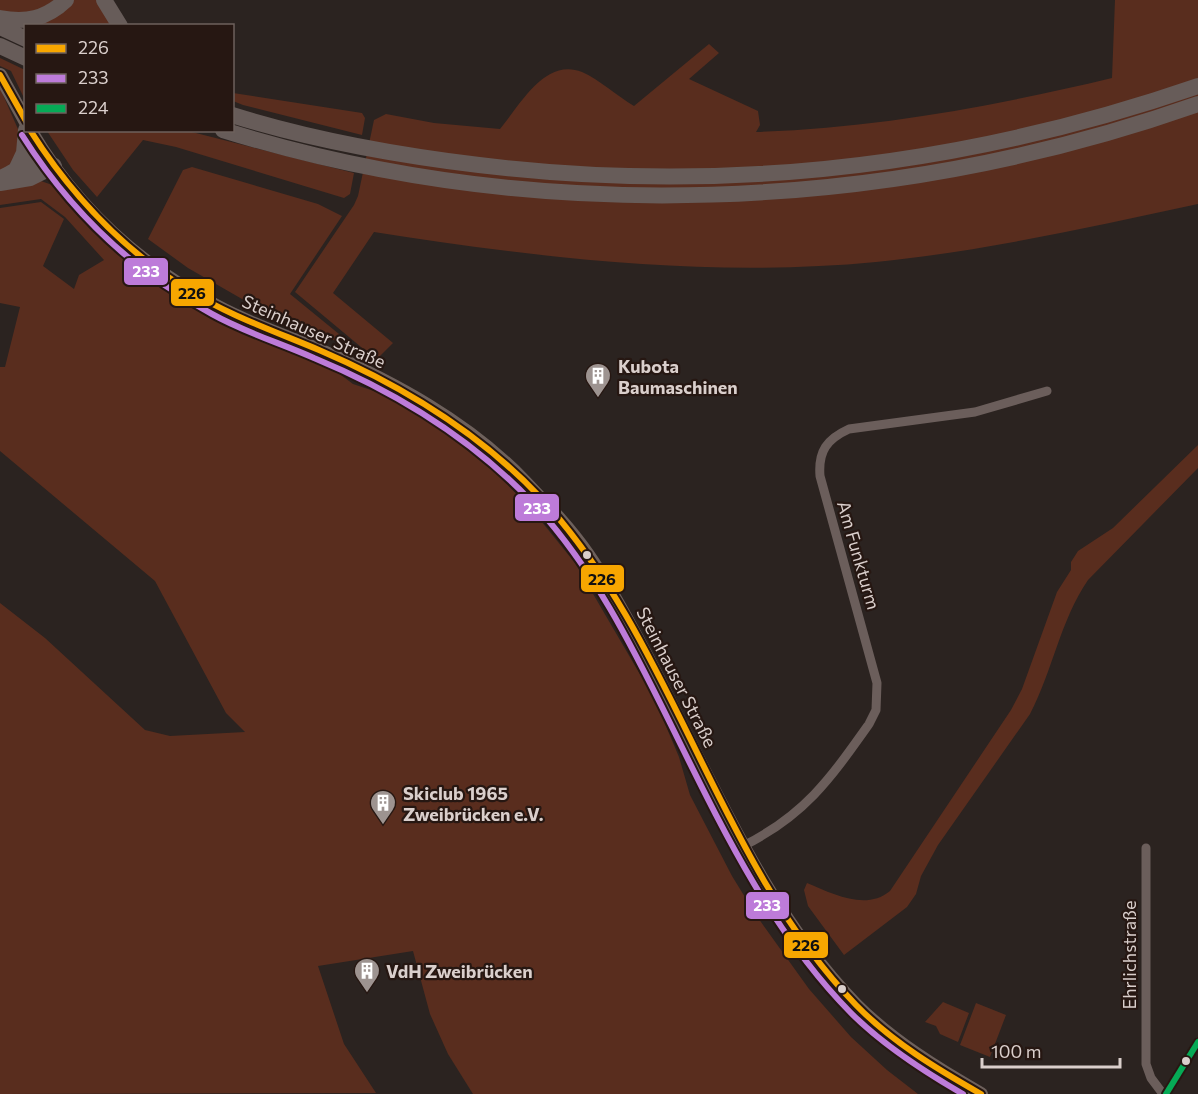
<svg xmlns="http://www.w3.org/2000/svg" width="1198" height="1094" viewBox="0 0 1198 1094" font-family="Commissioner,sans-serif">
<rect width="100%" height="100%" fill="#2b2320"/>
<path fill="#592d1e" d="M 0,0 L 60,0 L 40,14 L 0,13 Z
M 70,0 L 99,0 L 114,26 L 26,26 Z
M 1115,0 L 1198,0 L 1198,204 C 1091,227 985,251 876,262 C 709,278 539,258 374,232 L 333,293 L 393,343 L 375,361 L 373,357 L 295,292 L 354,205 L 358,196 L 374,120 L 386,114 L 434,123 L 500,129 C 520,105 545,57 582,72 C 600,80 617,96 634,106 L 709,44 L 719,53 L 689,79 L 758,111 L 760,125 L 756,132 C 876,128 995,106 1112,78 Z
M 0,58 L 25,70 L 25,100 L 11,71 L 0,66 Z
M 0,88 L 21,136 L 15,161 L 0,173 Z
M 233,93 L 362,113 L 365,118 L 362,135 L 243,105 L 233,101 Z
M 47,131 L 188,131 L 354,173 L 350,194 L 344,198 L 176,147 L 143,140 L 97,197 L 73,170 Z
M 192,167 L 318,204 L 342,216 L 290,294 L 350,343 L 345,345 L 249,303 L 188,268 L 148,239 L 183,170 Z
M 41,181 L 55,186 C 79,209 100,237 126,257 C 193,308 261,333 337,365 L 340,371 L 337,372 L 353,384 L 377,392 L 419,412 L 498,475 L 533,511 L 575,563 L 655,700 L 679,757 L 690,795 L 732,876 L 756,915 L 809,989 L 851,1037 L 887,1070 L 918,1094 L 473,1094 L 448,1054 L 430,1014 L 413,951 L 318,966 L 344,1044 L 376,1093 L 0,1094 L 0,603 L 45,638 L 145,730 L 170,736 L 245,732 L 226,713 L 155,581 L 0,451 L 0,367 L 5,367 L 20,307 L 0,303 L 0,208 L 41,202 L 64,219 L 43,266 L 74,289 L 79,275 L 104,260 L 65,217 L 41,199 L 0,205 L 0,188 Z
M 1198,445 L 1198,468 L 1088,580 C 1060,621 1053,670 1030,714 L 938,845 L 921,876 L 916,894 L 907,907 L 844,955 L 808,906 L 804,890 L 807,883 C 833,894 866,911 890,891 L 1011,710 L 1022,689 L 1057,592 L 1071,570 L 1071,562 L 1078,551 L 1113,528 Z
M 943,1002 L 969,1013 L 958,1042 L 940,1034 L 936,1026 L 925,1022 Z
M 976,1003 L 1006,1015 L 990,1057 L 960,1045 Z"/>
<g fill="none" stroke-linecap="round" stroke-linejoin="round">
<path stroke="#6b5e5b" stroke-width="9" d="M 743,846 C 805,815 830,779 869,724 L 876,710 L 877,683 L 820,476 C 818,451 827,439 849,429 L 975,412 L 1047,391
M 1146,848 L 1146,1064 L 1151,1078 L 1163,1094
M 1166,1094 L 1198,1042"/>
<path stroke="#6e615c" stroke-width="14" d="M 0,75 L 26,122
M 30,130 C 74,206 139,265 216,306 C 249,324 285,336 319,350 C 394,383 467,422 524,481 C 547,505 570,529 588,555 C 611,588 629,624 648,659 C 710,778 761,907 856,1005 C 892,1041 937,1069 981,1094"/>
<path stroke="#675c59" stroke-width="16" d="M 104,0 L 120,26
M 0,18 C 26,23 46,19 66,0
M 0,27 L 26,39
M 0,46 L 26,58
M 232,115 C 312,140 396,155 479,165 C 726,195 963,167 1198,86
M 223,130 C 537,228 889,213 1198,104
M 16,170 L 24,153 L 26,130
M 0,178 C 20,171 33,152 54,166 L 30,178 L 0,183"/>
<defs>
<path id="bus-1" d="M 0,75 L 26,121
M 30,130 C 71,195 121,248 186,289 C 228,315 274,331 319,350 C 401,385 477,431 539,496 C 677,643 714,858 856,1005 C 892,1042 937,1069 981,1094"/>
<path id="bus-2" d="M 22,135 C 70,211 132,271 212,314 C 244,332 280,343 314,358 C 396,392 471,438 532,502 C 593,567 632,646 671,725 C 721,826 771,932 851,1013 C 883,1045 923,1071 963,1094"/>
<path id="bus-3" d="M 1166,1094 L 1198,1042"/>
</defs>
<use href="#bus-1" stroke="#261712" stroke-width="10"/>
<use href="#bus-2" stroke="#261712" stroke-width="10"/>
<use href="#bus-3" stroke="#261712" stroke-width="10"/>
<use href="#bus-1" stroke="#f7a600" stroke-width="6"/>
<use href="#bus-2" stroke="#bd7bd9" stroke-width="6"/>
<use href="#bus-3" stroke="#06aa56" stroke-width="6"/>
</g>
<defs>
<symbol id="building-pin" viewBox="-11 -11 22 30"><path d="M0 17L-7.5 6A9.5 9.5 0 1 1 7.5 6Z" fill="#9d9390" stroke="#261712"/><path d="M-4-6H4V6H1V3H-1V6H-4ZM-2.5-4.3h1.7v1.8h-1.7ZM.8-4.3h1.7v1.8H.8ZM-2.5-1h1.7V.8h-1.7ZM.8-1h1.7V.8H.8Z" fill="#fff"/></symbol>
</defs>
<g fill-rule="evenodd">
<use href="#building-pin" x="583" y="361" width="30" height="40"/>
<use href="#building-pin" x="368" y="788" width="30" height="40"/>
<use href="#building-pin" x="352" y="956" width="30" height="40"/>
</g>
<g fill="#dacfcc" stroke="#261712" stroke-width="2">
<circle cx="587" cy="555" r="5"/>
<circle cx="842" cy="989" r="5"/>
<circle cx="1186" cy="1061" r="5"/>
</g>
<g text-anchor="middle" dominant-baseline="central" stroke-width="4.5" stroke-linejoin="round" paint-order="stroke">
<g font-size="18" fill="#dacfcc" stroke="#261712">
<text transform="translate(314 331) rotate(24)">Steinhauser Straße</text>
<text transform="translate(859 555) rotate(74)">Am Funkturm</text>
<text transform="translate(677 677) rotate(63)">Steinhauser Straße</text>
<text transform="translate(1129 955) rotate(-90)">Ehrlichstraße</text>
</g>
<g font-size="18" font-weight="bold" fill="#dacfcc" stroke="#261712" text-anchor="start">
<text x="618" y="366">Kubota<tspan x="618" dy="21">Baumaschinen</tspan></text>
<text x="403" y="793">Skiclub 1965<tspan x="403" dy="21">Zweibrücken e.V.</tspan></text>
<text x="386" y="971">VdH Zweibrücken</text>
</g>
</g>
<g stroke="#261712" stroke-width="2">
<rect x="123" y="257" width="46" height="29" rx="6" fill="#bd7bd9"/>
<rect x="170" y="278" width="45" height="29" rx="6" fill="#f7a600"/>
<rect x="514" y="493" width="46" height="29" rx="6" fill="#bd7bd9"/>
<rect x="580" y="564" width="45" height="29" rx="6" fill="#f7a600"/>
<rect x="745" y="891" width="45" height="29" rx="6" fill="#bd7bd9"/>
<rect x="783" y="931" width="46" height="28" rx="6" fill="#f7a600"/>
</g>
<g font-size="16" text-anchor="middle" font-weight="bold" fill="#fff">
<text x="146" y="277">233</text>
<text x="537" y="514">233</text>
<text x="767" y="911">233</text>
</g>
<g font-size="16" text-anchor="middle" font-weight="bold" fill="#111">
<text x="192" y="299">226</text>
<text x="602" y="585">226</text>
<text x="806" y="951">226</text>
</g>
<rect x="24" y="24" width="210" height="108" fill="#261712" stroke="#6e615c" stroke-width="1.5"/>
<rect x="36" y="44" width="30" height="9" fill="#f7a600" stroke="#6e615c" stroke-width="1.5"/>
<text x="78" y="54" font-size="18" fill="#dacfcc">226</text>
<rect x="36" y="74" width="30" height="9" fill="#bd7bd9" stroke="#6e615c" stroke-width="1.5"/>
<text x="78" y="84" font-size="18" fill="#dacfcc">233</text>
<rect x="36" y="104" width="30" height="9" fill="#06aa56" stroke="#6e615c" stroke-width="1.5"/>
<text x="78" y="114" font-size="18" fill="#dacfcc">224</text>
<path d="M982 1058v9h138v-9" fill="none" stroke="#dacfcc" stroke-width="3"/>
<text x="991" y="1058" font-size="18" fill="#dacfcc" stroke="#261712" stroke-width="4.5" paint-order="stroke">100 m</text>
</svg>
